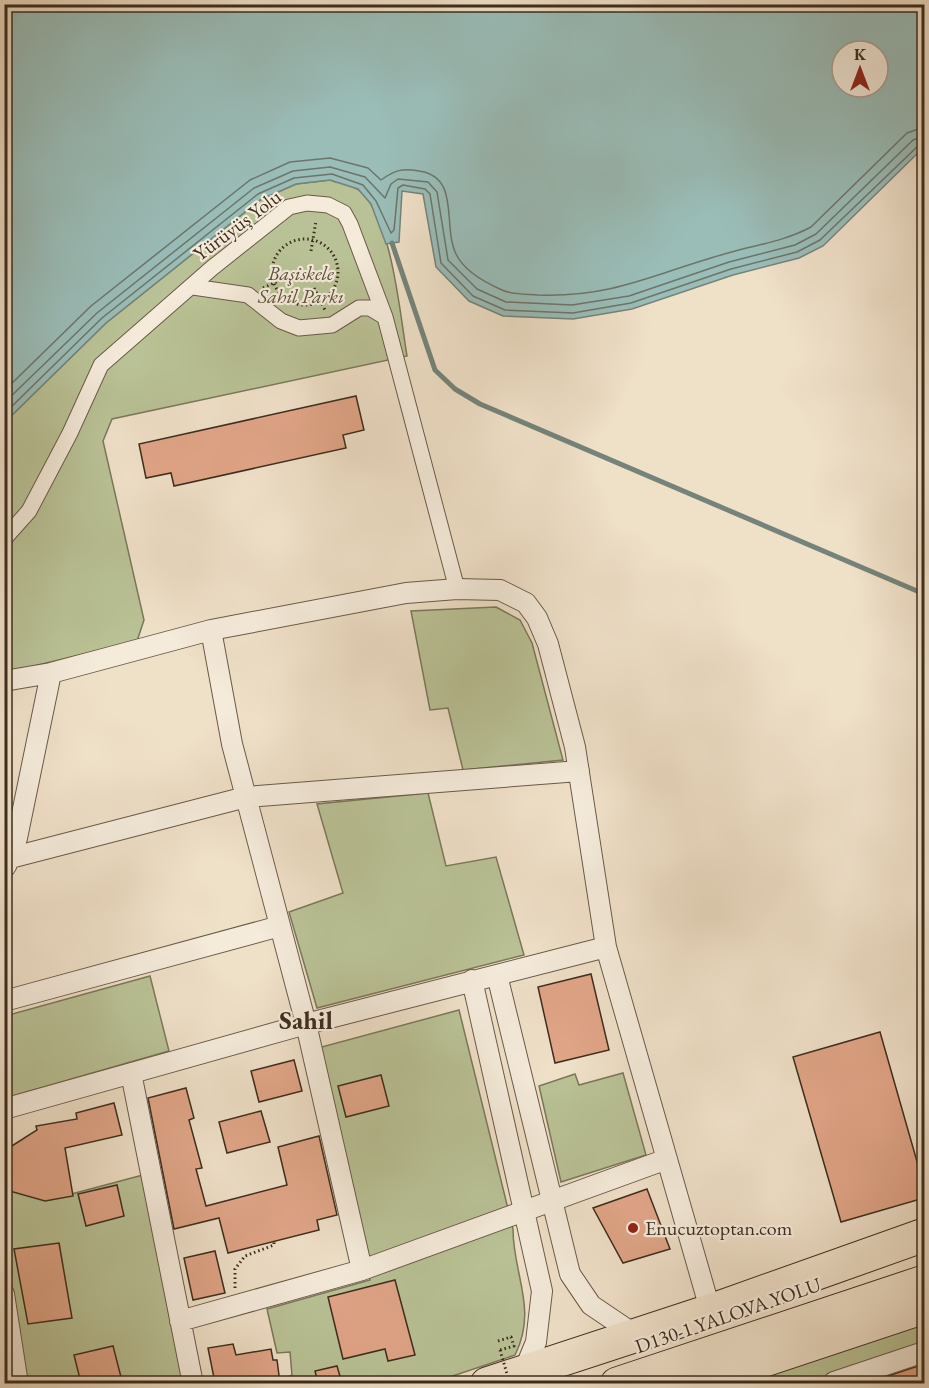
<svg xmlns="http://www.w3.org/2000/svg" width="929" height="1388" viewBox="0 0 929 1388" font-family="'EB Garamond',serif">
<rect width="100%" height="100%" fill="#efe0c8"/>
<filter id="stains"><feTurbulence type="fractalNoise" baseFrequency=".00333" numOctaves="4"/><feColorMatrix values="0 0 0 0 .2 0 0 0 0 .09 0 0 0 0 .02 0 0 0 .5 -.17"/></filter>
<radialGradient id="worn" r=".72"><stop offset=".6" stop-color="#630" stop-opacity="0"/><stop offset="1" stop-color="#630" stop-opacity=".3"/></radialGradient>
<path fill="#b9c296" stroke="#7b785a" stroke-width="1.5" d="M 330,180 C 338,183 353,185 360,191 C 392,218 400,315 407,356 L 112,419 L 103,441 L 144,620 L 137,641 L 5,673 L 5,422 L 106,323 L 260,200 L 296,184 Z
M 496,607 L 520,620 L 532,643 L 563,760 L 463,770 L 448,708 L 430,710 L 411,611 Z
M 428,793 L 446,866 L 496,857 L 524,955 L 317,1008 L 289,912 L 343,893 L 317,804 Z
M 150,976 L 169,1051 L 5,1098 L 5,1016 Z
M 459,1010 L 513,1229 C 513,1275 538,1309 515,1355 L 432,1383 L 285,1383 L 284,1379 L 292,1375 L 290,1352 L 277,1353 L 267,1309 L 370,1280 L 318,1048 Z
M 623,1073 L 646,1155 L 561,1182 L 539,1086 L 575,1074 L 579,1085 Z
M 143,1175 L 184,1383 L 5,1383 L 4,1276 L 12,1274 L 4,1221 L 6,1190 L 49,1200 Z
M 924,1316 L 924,1352 L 830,1384 L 708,1384 Z"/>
<path fill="#9abdb8" stroke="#75837a" stroke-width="1.5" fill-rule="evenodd" d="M 5,4 L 924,5 L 924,147 L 823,246 L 799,258 L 733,275 L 632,309 L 573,319 L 503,316 L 469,301 L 436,267 L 423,194 L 402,191 L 399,242 L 386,244 L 371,204 L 358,189 L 330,180 L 296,184 L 260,200 L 106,323 L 5,422 ZM 842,51 L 878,51 L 878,87 L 842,87 Z"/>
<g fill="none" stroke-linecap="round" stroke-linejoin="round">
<path stroke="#6c756a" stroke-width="1.5" d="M 4,391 L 91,306 L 250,180 L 290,162 L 330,158 L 368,168 L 381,180 C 395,170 402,168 419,171 C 461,177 442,225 456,254 C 464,271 486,283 502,290 C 513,295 526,294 538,295 C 614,298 658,272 728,253 C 756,245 785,241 811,227 L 907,133 L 924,127
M 4,403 L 97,313 L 254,188 L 293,171 L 330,167 L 365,177 L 385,198 L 391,184 L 398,179 L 428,182 L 437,192 L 448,260 L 477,289 L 506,302 L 572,305 L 629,296 L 729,262 L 795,245 L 816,234 L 913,140 L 924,136
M 4,414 L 102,318 L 258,194 L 294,178 L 332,174 L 363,185 L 376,201 L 391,233 L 394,230 L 398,188 L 403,185 L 425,189 L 430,194 L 441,263 L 473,296 L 505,310 L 573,313 L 631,303 L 731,269 L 797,252 L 820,240 L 918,146 L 924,144"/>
<path stroke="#75837a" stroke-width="5" d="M 392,243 L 435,370 L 455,389 L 480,404 L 924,594"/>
</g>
<path fill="#e0a587" stroke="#3d2d1d" stroke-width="1.5" d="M 356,396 L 364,430 L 343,435 L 346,448 L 174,486 L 171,473 L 146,478 L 139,444 Z
M 591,974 L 609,1050 L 555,1063 L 538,987 Z
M 880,1032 L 924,1186 L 924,1198 L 841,1222 L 793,1057 Z
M 294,1060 L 302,1091 L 259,1102 L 251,1071 Z
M 381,1075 L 389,1106 L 346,1117 L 338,1086 Z
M 186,1088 L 194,1118 L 189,1120 L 202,1168 L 196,1169 L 206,1206 L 287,1185 L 278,1147 L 319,1136 L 337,1215 L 317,1220 L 319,1230 L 228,1253 L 219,1218 L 174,1229 L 148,1098 Z
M 114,1103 L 122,1135 L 65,1148 L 73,1196 L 45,1201 L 6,1190 L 4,1151 L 37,1130 L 36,1126 L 77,1119 L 76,1113 Z
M 261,1111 L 270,1142 L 227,1153 L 219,1122 Z
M 117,1185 L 124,1216 L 86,1226 L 78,1194 Z
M 647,1189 L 670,1249 L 623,1263 L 593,1208 Z
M 59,1243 L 72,1318 L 28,1324 L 14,1249 Z
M 215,1251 L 225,1293 L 193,1300 L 184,1258 Z
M 395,1280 L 415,1355 L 388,1361 L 385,1349 L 343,1359 L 328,1297 Z
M 233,1344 L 236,1355 L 271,1349 L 273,1360 L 277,1360 L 280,1383 L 215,1383 L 208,1348 Z
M 113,1346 L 121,1377 L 95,1383 L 81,1383 L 74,1355 Z
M 924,1364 L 924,1383 L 867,1383 Z
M 337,1366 L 342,1383 L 318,1383 L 315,1371 Z"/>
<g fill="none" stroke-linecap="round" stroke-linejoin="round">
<defs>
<path id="pedestrian" d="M 193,287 L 248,295 L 281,321 L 299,328 L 332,325 L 359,308 L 370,308 L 385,317
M 4,539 L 29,511 L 70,433 L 101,365 L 212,268 L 289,207 L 307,203 L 328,205 L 344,213 L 350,224 L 385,317 L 457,589"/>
<path id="minor" d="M 211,630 L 232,744 L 306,1024 L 362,1270
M 4,681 L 51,673 L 211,630 L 406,593 L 457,589 L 500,590 L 526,603 L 537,618 L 548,644 L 575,747 L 606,947 L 708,1302 L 713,1310
M 10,858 L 246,797 L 579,771
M 6,866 L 17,838 L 51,673
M 497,975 L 570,1274 L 591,1305 L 634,1334
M 472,980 L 542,1291 L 536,1342 L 524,1371
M 4,1001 L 280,926
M 131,1073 L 193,1384
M 4,1109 L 306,1024 L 606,947
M 4,1294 L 18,1384
M 180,1321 L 362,1270 L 667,1159
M 834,1382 L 924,1352"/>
<path id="trunk" d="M 487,1384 L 713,1310 L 924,1235
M 617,1384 L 924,1282
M 692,1384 L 924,1307"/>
</defs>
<use href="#pedestrian" stroke="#6a5a48" stroke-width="17"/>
<use href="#minor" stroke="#6a5a48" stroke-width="22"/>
<use href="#trunk" stroke="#3d2d1d" stroke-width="35"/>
<path stroke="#3d2d1d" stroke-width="3" stroke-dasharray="1.5 3" stroke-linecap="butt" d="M272 272a33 33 0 1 1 66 0a33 33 0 1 1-66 0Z
M 311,251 L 316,221
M 263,288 L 287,277
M 314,288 L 325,310
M 235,1288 L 235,1269 L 245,1256 L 274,1245 L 274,1241
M 498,1341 L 511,1337 L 514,1346 L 500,1350"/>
<use href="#pedestrian" stroke="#f5ebdb" stroke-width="15"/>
<use href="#minor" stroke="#f5ebdb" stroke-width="20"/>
<use href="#trunk" stroke="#efe0c8" stroke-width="33"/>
<path stroke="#3d2d1d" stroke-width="3" stroke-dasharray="1.5 3" stroke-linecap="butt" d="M 500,1350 L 510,1384"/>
</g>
<circle fill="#8f2418" stroke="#f5ebdb" stroke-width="2" cx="633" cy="1228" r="6"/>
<g text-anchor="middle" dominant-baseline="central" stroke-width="4.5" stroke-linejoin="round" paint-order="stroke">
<g font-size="20" fill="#3d2d1d" stroke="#f5ebdb">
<text transform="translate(237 225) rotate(-37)">Yürüyüş Yolu</text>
<text transform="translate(728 1315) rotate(-19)">D130-1 YALOVA YOLU</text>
</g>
<g font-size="20" font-style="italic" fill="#5c523b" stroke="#f5ebdb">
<text x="301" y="273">Başiskele<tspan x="301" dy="23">Sahil Parkı</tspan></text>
</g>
<g font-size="20" fill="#3d2d1d" stroke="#f5ebdb" text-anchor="start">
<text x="645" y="1228">Enucuztoptan.com</text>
</g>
<g font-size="26" font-weight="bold" fill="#3d2d1d" stroke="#f5ebdb">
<text x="306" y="1020">Sahil</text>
</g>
</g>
<rect width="929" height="1388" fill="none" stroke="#efe0c8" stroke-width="24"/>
<rect x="6" y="6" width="917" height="1376" fill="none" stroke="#3d2d1d" stroke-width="3"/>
<rect x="12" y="12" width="905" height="1364" fill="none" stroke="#3d2d1d" stroke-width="1.5"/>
<g transform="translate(860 69)"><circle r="28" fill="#f5ebdb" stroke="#ab9f8f" stroke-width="1.5"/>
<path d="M0-4.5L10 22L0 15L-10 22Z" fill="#8f2418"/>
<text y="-9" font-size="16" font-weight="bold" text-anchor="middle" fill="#3d2d1d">K</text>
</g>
<rect width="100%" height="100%" filter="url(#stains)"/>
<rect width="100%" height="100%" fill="url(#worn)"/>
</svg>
